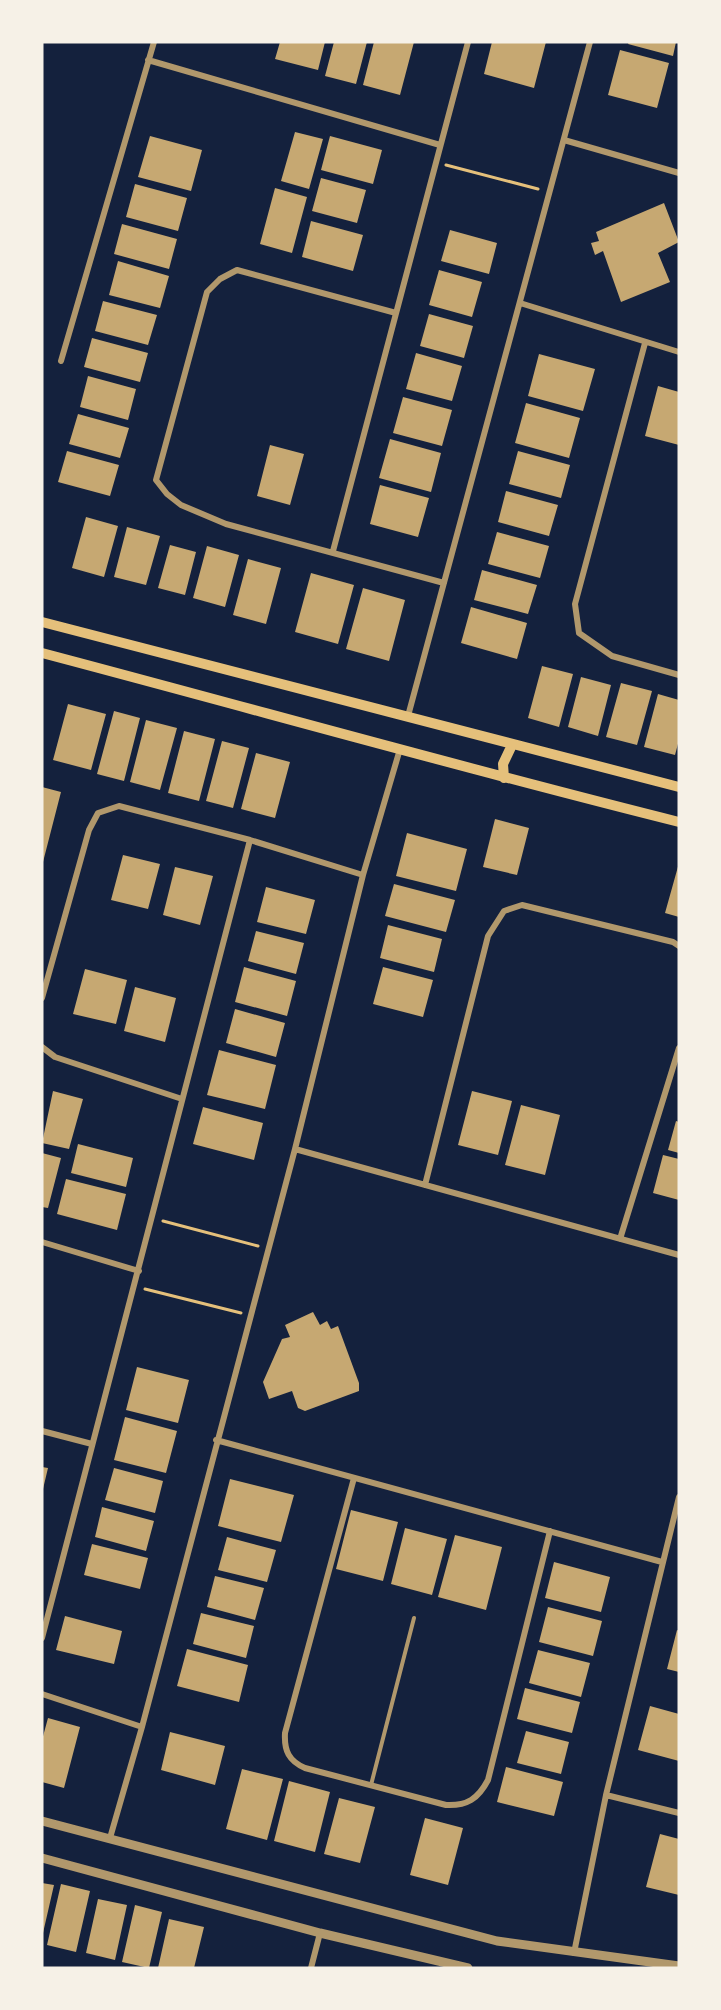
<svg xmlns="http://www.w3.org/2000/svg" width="721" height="2010" viewBox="0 0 721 2010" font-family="Rubik,sans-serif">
<rect width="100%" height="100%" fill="#14213d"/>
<path fill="#c6a872" d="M 280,42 L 325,42 L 318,70 L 275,59 Z
M 334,42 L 367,42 L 356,84 L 325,76 Z
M 374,42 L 414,42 L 400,95 L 363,85 Z
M 492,42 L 546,42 L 534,88 L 484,74 Z
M 629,42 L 676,42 L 673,56 L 628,44 Z
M 620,50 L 669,63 L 657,108 L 608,95 Z
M 295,132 L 323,139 L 309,189 L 281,181 Z
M 150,136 L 202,150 L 191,191 L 138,177 Z
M 330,136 L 382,150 L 373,184 L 321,170 Z
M 321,178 L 366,190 L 357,223 L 312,211 Z
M 135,184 L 187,198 L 178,231 L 126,217 Z
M 275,188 L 307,197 L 292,253 L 260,244 Z
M 664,203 L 679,242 L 658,253 L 670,282 L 621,302 L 603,251 L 595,255 L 591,243 L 599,241 L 596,232 Z
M 311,221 L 363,235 L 353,271 L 302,257 Z
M 122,224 L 177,239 L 169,269 L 114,254 Z
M 450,230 L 497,243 L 489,274 L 441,261 Z
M 118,261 L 169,276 L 160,308 L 109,295 Z
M 439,270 L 482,282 L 472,317 L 429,305 Z
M 103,301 L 157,315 L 148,345 L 95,331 Z
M 429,314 L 473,326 L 464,358 L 420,346 Z
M 92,338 L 148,353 L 140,382 L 84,367 Z
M 416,353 L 462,366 L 452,401 L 406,389 Z
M 539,354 L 595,369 L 583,411 L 528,396 Z
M 88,376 L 136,389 L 128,420 L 80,407 Z
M 658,386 L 679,392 L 679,445 L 645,436 Z
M 403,397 L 452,410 L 442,446 L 393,433 Z
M 526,403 L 580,418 L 569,458 L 515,443 Z
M 78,414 L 129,428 L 120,458 L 69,444 Z
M 390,439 L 441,453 L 431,492 L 379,478 Z
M 270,445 L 304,454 L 290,505 L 257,496 Z
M 67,451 L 119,465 L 110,496 L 58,482 Z
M 518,451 L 570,465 L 561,498 L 509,484 Z
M 380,485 L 429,498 L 418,537 L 370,524 Z
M 506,491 L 558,505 L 549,536 L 498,522 Z
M 86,517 L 118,526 L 104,577 L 72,568 Z
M 127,527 L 160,536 L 146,585 L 114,577 Z
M 497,532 L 549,546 L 540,578 L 488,564 Z
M 170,545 L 196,552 L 185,595 L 158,588 Z
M 207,546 L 239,555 L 225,607 L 193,598 Z
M 248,559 L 281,568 L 266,624 L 233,615 Z
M 482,570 L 537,585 L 528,614 L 474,600 Z
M 311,573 L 354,585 L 338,644 L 295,632 Z
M 363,588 L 405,600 L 389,661 L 346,649 Z
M 471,607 L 527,623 L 517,659 L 461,643 Z
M 542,666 L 573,674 L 559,727 L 528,718 Z
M 581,677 L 611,685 L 598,736 L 568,727 Z
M 621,683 L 652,691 L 637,745 L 606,737 Z
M 658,694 L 679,700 L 679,740 L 675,755 L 644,747 Z
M 68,704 L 106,714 L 91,770 L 53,760 Z
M 114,711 L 140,718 L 124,781 L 97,774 Z
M 146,720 L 177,728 L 160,790 L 130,782 Z
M 184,731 L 215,739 L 199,801 L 168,793 Z
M 222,741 L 249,748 L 233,808 L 206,801 Z
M 256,753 L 290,762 L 275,818 L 241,809 Z
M 42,787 L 61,792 L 43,862 L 42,862 Z
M 495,819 L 529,828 L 517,875 L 483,867 Z
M 407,833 L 467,849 L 456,891 L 396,876 Z
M 123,855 L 160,864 L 148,909 L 111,900 Z
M 679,863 L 679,917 L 665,913 Z
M 175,867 L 213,876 L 200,925 L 163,915 Z
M 394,884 L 455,900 L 446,932 L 385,916 Z
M 266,887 L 315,900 L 306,934 L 257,922 Z
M 388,925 L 442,939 L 434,972 L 380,958 Z
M 256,931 L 304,943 L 296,974 L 248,961 Z
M 244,967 L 296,981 L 287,1016 L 235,1002 Z
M 383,967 L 433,980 L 423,1017 L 373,1004 Z
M 85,969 L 127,980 L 116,1024 L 73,1014 Z
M 135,987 L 176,998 L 165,1042 L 124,1031 Z
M 235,1009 L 285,1023 L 276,1057 L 226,1043 Z
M 219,1050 L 276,1065 L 265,1109 L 207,1095 Z
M 53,1091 L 83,1099 L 69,1149 L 42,1143 Z
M 472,1091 L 512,1101 L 498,1155 L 458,1145 Z
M 521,1105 L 560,1115 L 545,1175 L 505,1165 Z
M 203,1107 L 263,1123 L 254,1160 L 193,1144 Z
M 676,1121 L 679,1122 L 679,1153 L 668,1150 Z
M 78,1144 L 133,1158 L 126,1187 L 71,1173 Z
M 42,1153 L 61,1158 L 48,1208 L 42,1207 Z
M 663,1155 L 679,1159 L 679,1200 L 653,1193 Z
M 66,1179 L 126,1194 L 117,1230 L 57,1214 Z
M 313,1312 L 320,1325 L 327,1321 L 331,1329 L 338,1326 L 359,1383 L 359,1391 L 305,1411 L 298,1408 L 292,1391 L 269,1399 L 263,1382 L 282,1339 L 290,1337 L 285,1325 Z
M 137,1367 L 189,1380 L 178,1423 L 126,1410 Z
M 125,1417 L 177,1431 L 166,1473 L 114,1460 Z
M 42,1467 L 48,1468 L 43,1489 L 42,1489 Z
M 114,1468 L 163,1481 L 155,1513 L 105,1500 Z
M 230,1479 L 294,1495 L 281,1542 L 218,1526 Z
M 102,1507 L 154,1521 L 146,1551 L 95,1537 Z
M 351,1510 L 398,1522 L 383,1581 L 336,1569 Z
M 405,1528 L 447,1539 L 432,1595 L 391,1584 Z
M 455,1535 L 502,1547 L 486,1610 L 438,1597 Z
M 227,1537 L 276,1550 L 267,1582 L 218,1570 Z
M 92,1544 L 148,1558 L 140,1589 L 84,1575 Z
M 554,1562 L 610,1577 L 601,1612 L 545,1598 Z
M 215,1576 L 264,1588 L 255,1620 L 207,1607 Z
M 548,1607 L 602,1621 L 593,1656 L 539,1642 Z
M 201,1613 L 254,1626 L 246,1658 L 193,1644 Z
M 65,1616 L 122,1631 L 114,1664 L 56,1650 Z
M 677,1630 L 679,1631 L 679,1672 L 667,1669 Z
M 187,1649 L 248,1665 L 239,1702 L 177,1686 Z
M 538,1650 L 590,1663 L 581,1697 L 529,1683 Z
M 525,1688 L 580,1702 L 572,1733 L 517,1719 Z
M 650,1706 L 679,1714 L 679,1761 L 638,1750 Z
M 48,1718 L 80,1727 L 64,1788 L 42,1782 L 42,1740 Z
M 526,1731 L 569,1742 L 561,1774 L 517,1763 Z
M 170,1732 L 225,1746 L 215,1785 L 161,1770 Z
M 506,1767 L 563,1782 L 554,1816 L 497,1802 Z
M 242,1769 L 283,1779 L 267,1840 L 226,1829 Z
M 289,1781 L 330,1792 L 315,1852 L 274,1841 Z
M 339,1798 L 375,1807 L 360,1863 L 324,1854 Z
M 425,1818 L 463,1828 L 448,1885 L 410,1875 Z
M 660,1834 L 679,1839 L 679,1895 L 646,1887 Z
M 42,1883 L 54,1885 L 43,1933 L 42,1933 Z
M 61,1884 L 90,1891 L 76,1952 L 47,1945 Z
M 98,1899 L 127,1905 L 115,1960 L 86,1953 Z
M 135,1905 L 162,1912 L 149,1968 L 122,1962 Z
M 169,1919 L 204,1927 L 194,1968 L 158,1968 Z"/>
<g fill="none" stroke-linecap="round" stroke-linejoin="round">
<path stroke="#e5c07b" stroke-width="3" d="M 446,165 L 538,189
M 163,1221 L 258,1246
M 145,1289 L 241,1313"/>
<path stroke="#b1986c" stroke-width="4" d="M 371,1785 L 414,1618"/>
<path stroke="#b1986c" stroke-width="6" d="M 148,60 L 440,145
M 564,140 L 679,173
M 520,303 L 679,352
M 396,313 L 237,270 L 220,279 L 207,292 L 156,480 L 167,494 L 181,505 L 226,524 L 444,583
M 645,343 L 575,604 L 579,633 L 612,656 L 679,675
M 61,361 L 154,42
M 333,551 L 468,42
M 408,716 L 590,42
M 42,998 L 89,830 L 98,813 L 119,806 L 250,840 L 363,875
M 42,1047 L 55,1057 L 182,1099
M 295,1149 L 679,1255
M 425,1185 L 488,936 L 504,911 L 522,905 L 673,942 L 679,946
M 620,1239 L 679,1048
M 42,1242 L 139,1271
M 42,1431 L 92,1444
M 216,1440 L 662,1562
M 354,1478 L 285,1733 C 284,1751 289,1761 305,1768 L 446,1805 C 467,1806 478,1799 488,1780 L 550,1531
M 42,1638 L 250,840
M 42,1694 L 142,1727
M 606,1795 L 679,1813
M 110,1838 L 142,1727 L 295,1149 L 363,875 L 400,749
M 574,1953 L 606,1795 L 679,1497
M 311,1968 L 320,1933"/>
<path stroke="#b1986c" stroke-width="9" d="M 42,1821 L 497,1941 L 679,1966
M 42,1858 L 320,1933 L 468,1968"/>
<path stroke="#e5c07b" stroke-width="10" d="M 42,622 L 679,787
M 42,653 C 254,709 466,769 679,822
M 504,778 L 503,764 L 512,745"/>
</g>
<rect width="721" height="2010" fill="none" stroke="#f6f1e7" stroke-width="87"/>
</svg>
